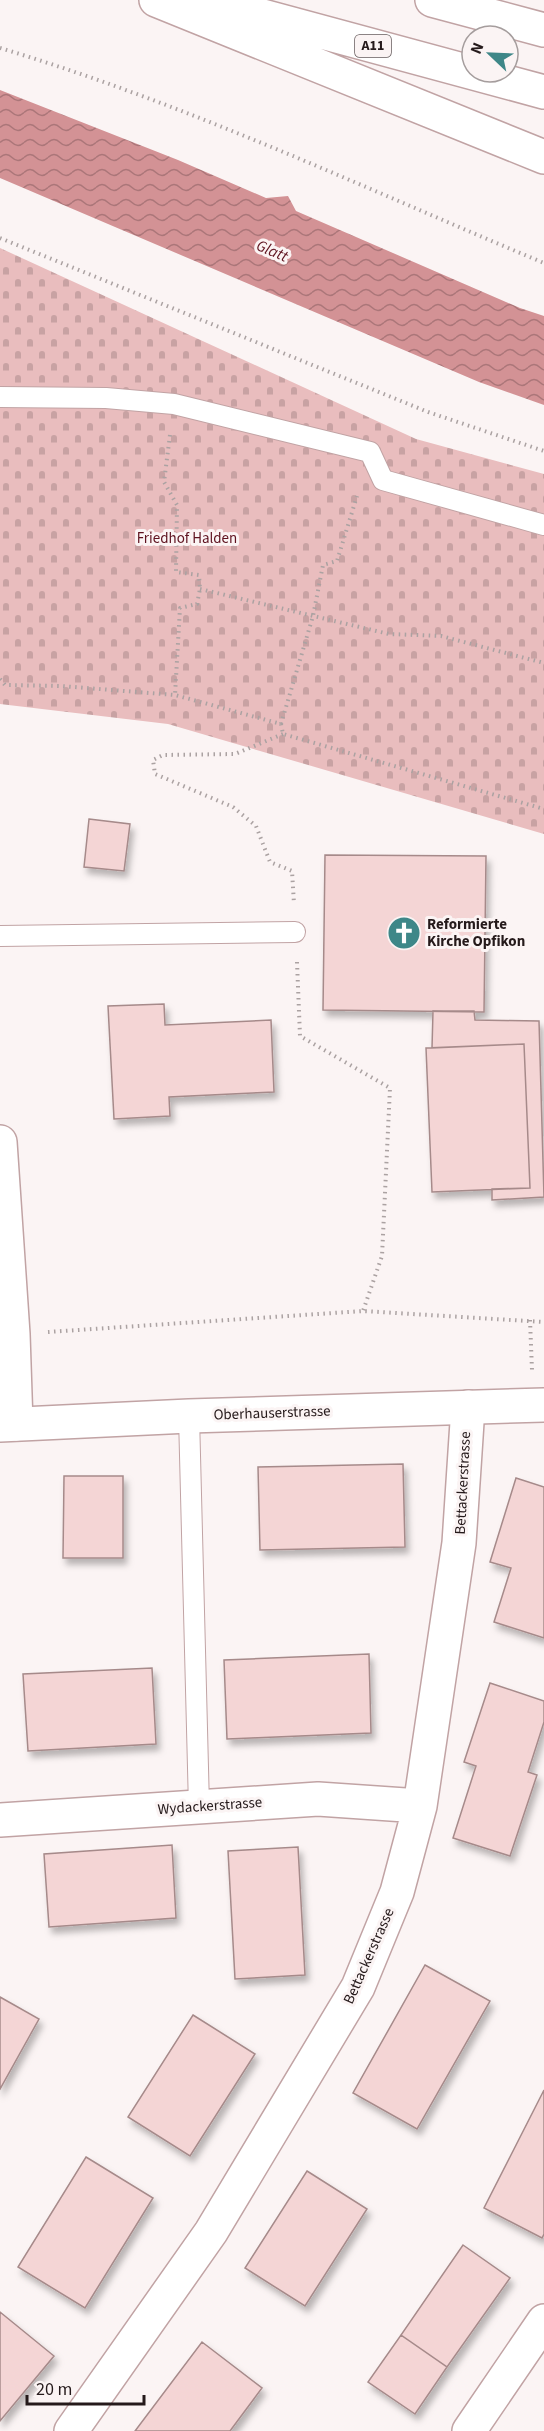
<svg xmlns="http://www.w3.org/2000/svg" width="544" height="2431" viewBox="0 0 544 2431" font-family="'Source Sans 3',sans-serif">
<defs>
<pattern id="cemetery-stones" width="16" height="16" patternUnits="userSpaceOnUse" patternTransform="scale(1.5)"><rect width="16" height="16" fill="#e9bdbe"/><path d="M2 7V4a2 2 0 0 1 4 0v3zM10 15v-3a2 2 0 0 1 4 0v3z" fill="#c8a2a3"/></pattern>
<pattern id="water-waves" width="16" height="10" patternUnits="userSpaceOnUse" patternTransform="scale(1.5)"><rect width="16" height="10" fill="#d39295"/><path d="M0 5q4-4 8 0t8 0" fill="none" stroke="#ab7679"/></pattern>
<filter id="shadow"><feDropShadow dx="3.5" dy="6" stdDeviation="3" flood-color="#0004"/></filter>
</defs>
<rect width="100%" height="100%" fill="#fbf4f4"/>
<path fill="url(#cemetery-stones)" d="M 0,248 L 416,439 L 544,474 L 544,834 L 168,724 L 0,704 Z"/>
<path fill="url(#water-waves)" d="M 0,90 L 178,160 L 266,198 L 288,196 L 296,211 L 520,308 L 544,316 L 544,405 L 479,382 L 0,178 Z"/>
<path fill="#f4d5d5" stroke="#a68a8a" stroke-width="1.5" filter="url(#shadow)" d="M 89,819 L 130,824 L 124,871 L 84,867 Z
M 325,855 L 486,856 L 484,1012 L 323,1010 Z
M 164,1004 L 165,1025 L 271,1020 L 274,1092 L 169,1097 L 170,1116 L 114,1119 L 108,1006 Z
M 433,1011 L 474,1011 L 475,1020 L 539,1021 L 544,1197 L 492,1200 L 492,1189 L 530,1188 L 524,1044 L 432,1048 Z
M 524,1044 L 530,1188 L 432,1192 L 426,1048 Z
M 403,1464 L 405,1547 L 260,1550 L 258,1467 Z
M 64,1476 L 123,1476 L 123,1558 L 63,1558 Z
M 516,1478 L 544,1487 L 544,1638 L 494,1622 L 511,1568 L 490,1562 Z
M 369,1654 L 371,1733 L 227,1739 L 224,1660 Z
M 152,1668 L 156,1744 L 28,1751 L 23,1674 Z
M 490,1683 L 544,1701 L 544,1722 L 528,1772 L 537,1775 L 510,1856 L 453,1838 L 476,1766 L 464,1762 Z
M 172,1845 L 176,1918 L 49,1927 L 44,1854 Z
M 298,1847 L 305,1975 L 235,1979 L 228,1851 Z
M 425,1965 L 490,2001 L 417,2129 L 353,2093 Z
M 0,1997 L 39,2019 L 0,2089 Z
M 193,2015 L 255,2054 L 190,2156 L 128,2117 Z
M 544,2090 L 544,2234 L 542,2238 L 484,2208 Z
M 86,2157 L 153,2198 L 85,2308 L 18,2267 Z
M 307,2171 L 367,2209 L 305,2306 L 245,2268 Z
M 463,2245 L 510,2278 L 447,2367 L 401,2335 Z
M 0,2312 L 54,2356 L 0,2421 Z
M 401,2335 L 447,2367 L 415,2414 L 368,2382 Z
M 202,2342 L 262,2388 L 230,2431 L 135,2431 Z"/>
<g fill="none" stroke-linecap="round" stroke-linejoin="round">
<defs>
<path id="lane" d="M 0,397 L 106,398 L 174,404 L 370,452 L 383,480 L 544,525
M 0,936 L 295,932
M 189,1416 L 199,1807"/>
<path id="street" d="M 0,1142 L 13,1334 L 16,1424
M 0,1820 L 318,1799 L 420,1806
M 71,2431 L 211,2232 L 358,1987 L 397,1892 L 420,1806 L 459,1543 L 468,1407"/>
<path id="secondary" d="M 0,1425 L 189,1416 L 544,1405
M 469,2431 L 544,2321"/>
<path id="highway" d="M 156,0 L 544,157
M 432,0 L 544,30
M 207,1 L 544,92"/>
</defs>
<use href="#lane" stroke="#c1a3a4" stroke-width="22"/>
<use href="#street" stroke="#c1a3a4" stroke-width="36"/>
<use href="#secondary" stroke="#c1a3a4" stroke-width="36"/>
<use href="#highway" stroke="#c1a3a4" stroke-width="36"/>
<path stroke="#aba2a2" stroke-width="4" stroke-dasharray="1.5 4.5" stroke-linecap="butt" d="M 0,48 C 187,104 364,188 544,263
M 0,238 L 428,412 L 544,451
M 170,435 L 164,482 L 177,505 L 176,572 L 199,575 L 200,589 L 197,604 L 180,608 L 175,695
M 200,589 L 389,634 L 441,636 L 544,663
M 0,679 L 5,685 L 61,686 L 175,695 L 281,724 L 283,734 L 544,809
M 281,724 L 313,616 L 323,565 L 337,561 L 357,496
M 283,734 L 235,754 L 163,755 L 153,760 L 155,774 L 233,807 L 256,826 L 270,862 L 292,871 L 294,904
M 297,962 L 300,1036 L 390,1088 L 382,1256 L 363,1311
M 530,1320 L 532,1370
M 48,1332 L 363,1311 L 544,1322"/>
<use href="#lane" stroke="#fff" stroke-width="20"/>
<use href="#street" stroke="#fff" stroke-width="33"/>
<use href="#secondary" stroke="#fff" stroke-width="33"/>
<use href="#highway" stroke="#fff" stroke-width="33"/>
</g>
<defs>
<symbol id="church-disc" viewBox="-11 -11 22 22"><circle r="9.5" fill="#3e8788" stroke="#fbf4f4"/><path d="M-1.2-6h2.4v3.5h3.3v2.4h-3.3V6h-2.4V-.1h-3.3v-2.4h3.3Z" fill="#fff"/></symbol>
</defs>
<g fill-rule="evenodd">
<use href="#church-disc" x="385" y="914" width="38" height="38"/>
</g>
<g text-anchor="middle" dominant-baseline="central" stroke-width="6" stroke-linejoin="round" paint-order="stroke">
<rect fill="#fbf4f4" stroke="#655b5c" stroke-width="1.5" x="355" y="35" width="36" height="22" rx="4.5"/>
<g font-size="14" font-weight="bold" fill="#251a1b">
<text x="373" y="46">A11</text>
</g>
<g font-size="15" fill="#5e121f" stroke="#fbf4f4">
<text x="187" y="538">Friedhof Halden</text>
</g>
<g font-size="15" font-weight="bold" fill="#251a1b" stroke="#fbf4f4" text-anchor="start">
<text x="427" y="924">Reformierte<tspan x="427" dy="17">Kirche Opfikon</tspan></text>
</g>
<g font-size="15" fill="#251a1b" stroke="#fbf4f4">
<text transform="translate(272 1413) rotate(-2)">Oberhauserstrasse</text>
<text transform="translate(463 1483) rotate(-87)">Bettackerstrasse</text>
<text transform="translate(210 1806) rotate(-4)">Wydackerstrasse</text>
<text transform="translate(369 1956) rotate(-66)">Bettackerstrasse</text>
</g>
<g font-size="16" font-style="italic" fill="#601420" stroke="#fbf4f4">
<text transform="translate(272 251) rotate(23)">Glatt</text>
</g>
</g>
<g transform="translate(490 54) rotate(293)"><circle r="28" fill="#fbf4f4" stroke="#a59d9d" stroke-width="1.5"/>
<path d="M0-4.5L10 22L0 15L-10 22Z" fill="#3e8788"/>
<text y="-9" font-size="16" font-weight="bold" text-anchor="middle" fill="#251a1b">N</text>
</g>
<path d="M27 2395v9h117v-9" fill="none" stroke="#251a1b" stroke-width="3"/>
<text x="36" y="2395" font-size="18" fill="#251a1b" stroke="#fbf4f4" stroke-width="4.5" paint-order="stroke">20 m</text>
</svg>
